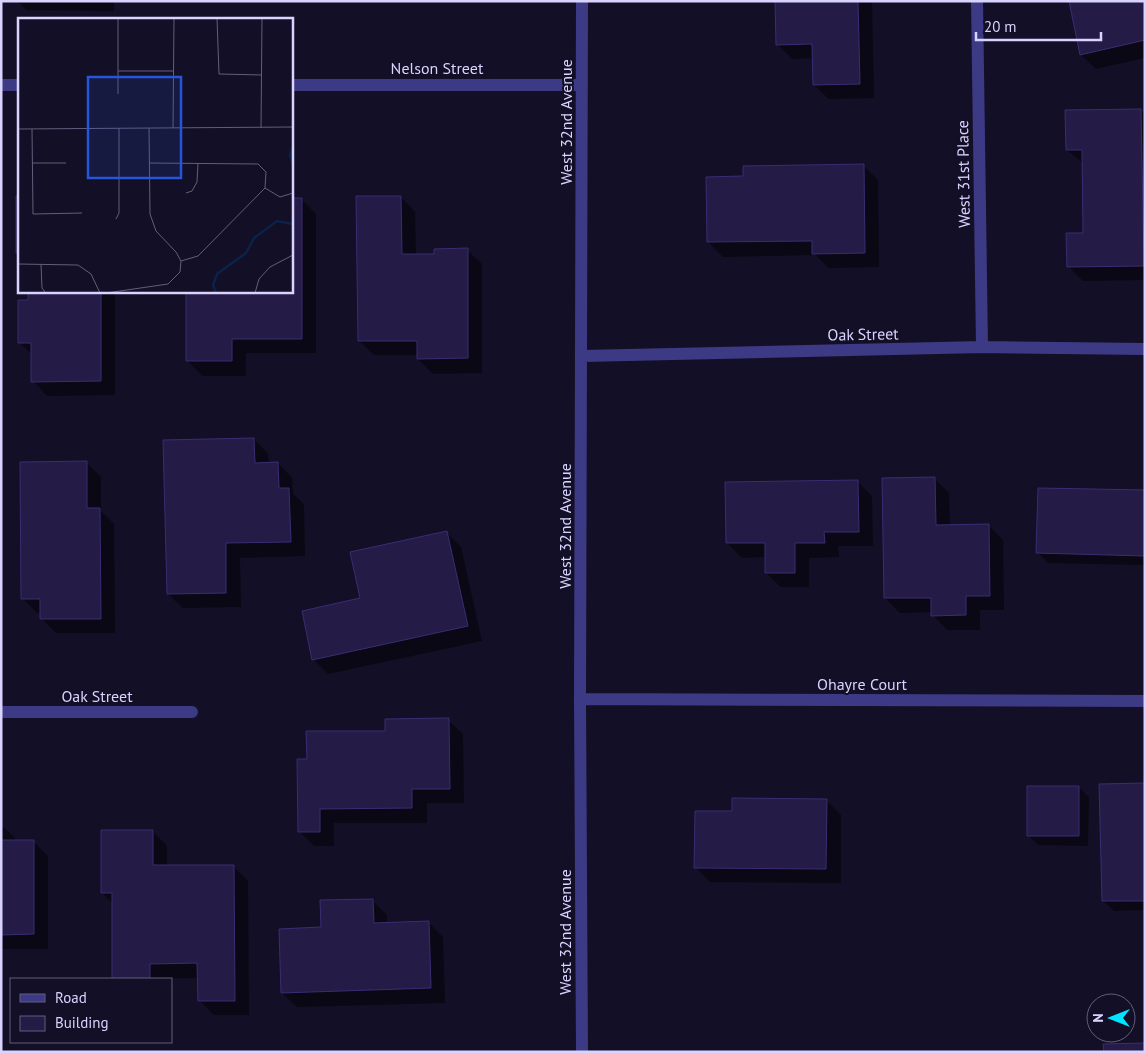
<svg xmlns="http://www.w3.org/2000/svg" width="1146" height="1053" viewBox="0 0 1146 1053" font-family="'PT Sans',sans-serif">
<rect width="100%" height="100%" fill="#130f26"/>
<path fill="#0007" d="M 17,1 L 114,1 L 114,11 L 26,10 Z
M 776,1 L 872,1 L 874,98 L 829,99 L 814,85 L 814,58 L 792,59 L 777,44 Z
M 1145,1 L 1145,58 L 1096,69 L 1081,55 Z
M 1140,110 L 1145,114 L 1145,280 L 1083,281 L 1068,266 L 1085,234 L 1084,164 L 1067,150 Z
M 863,165 L 878,180 L 879,267 L 828,268 L 816,255 L 723,257 L 708,242 L 744,178 Z
M 401,197 L 415,212 L 416,255 L 435,255 L 467,250 L 482,264 L 482,373 L 433,374 L 418,359 L 418,355 L 374,355 L 359,341 Z
M 301,199 L 316,214 L 316,353 L 246,353 L 246,376 L 202,376 L 188,361 L 291,291 Z
M 29,291 L 115,291 L 115,395 L 47,396 L 33,381 L 33,356 L 20,343 L 29,301 Z
M 254,439 L 268,454 L 269,463 L 278,463 L 292,478 L 293,494 L 304,504 L 305,556 L 240,558 L 241,607 L 183,608 L 168,594 Z
M 86,462 L 101,477 L 101,511 L 114,524 L 115,633 L 56,633 L 41,618 L 41,613 L 37,613 L 22,598 Z
M 934,478 L 949,493 L 950,526 L 988,525 L 1003,540 L 1004,610 L 980,610 L 980,630 L 947,630 L 933,615 L 932,612 L 900,613 L 885,598 Z
M 858,482 L 872,496 L 873,546 L 838,546 L 839,557 L 809,558 L 809,587 L 781,587 L 766,573 L 766,557 L 742,558 L 727,543 Z
M 1145,491 L 1145,565 L 1048,563 L 1038,553 Z
M 446,532 L 461,547 L 482,641 L 328,674 L 313,659 L 362,599 Z
M 448,720 L 463,734 L 464,803 L 427,803 L 427,823 L 334,823 L 334,846 L 314,846 L 299,831 L 308,761 Z
M 1145,784 L 1145,910 L 1114,911 L 1103,901 Z
M 1079,787 L 1089,798 L 1088,846 L 1038,845 L 1028,835 Z
M 826,800 L 841,815 L 841,883 L 710,882 L 696,867 L 733,812 Z
M 1,825 L 15,838 L 15,841 L 33,841 L 48,856 L 48,949 L 1,949 Z
M 153,831 L 167,846 L 167,866 L 233,866 L 248,881 L 249,1015 L 214,1015 L 199,1000 L 199,978 L 114,979 L 113,904 L 102,893 Z
M 372,900 L 387,915 L 387,924 L 428,922 L 443,937 L 445,1003 L 297,1007 L 282,993 L 322,929 Z"/>
<path fill="#241b47" stroke="#3b2d73" d="M 775,1 L 858,1 L 860,84 L 813,85 L 812,44 L 776,45 Z
M 1069,1 L 1145,1 L 1145,40 L 1080,55 Z
M 1141,109 L 1144,266 L 1067,267 L 1066,233 L 1083,233 L 1082,150 L 1066,150 L 1065,110 Z
M 864,164 L 865,253 L 812,254 L 812,241 L 707,242 L 706,177 L 743,176 L 743,166 Z
M 16,196 L 19,196 L 19,253 L 16,253 Z
M 356,196 L 401,196 L 402,254 L 434,254 L 434,249 L 468,248 L 468,358 L 417,359 L 417,341 L 358,341 Z
M 291,198 L 302,198 L 302,339 L 232,339 L 232,361 L 186,361 L 186,291 L 291,291 Z
M 28,291 L 101,291 L 101,381 L 31,382 L 31,343 L 18,343 L 18,300 L 28,300 Z
M 254,438 L 255,463 L 278,462 L 279,488 L 289,488 L 291,542 L 226,543 L 226,593 L 167,594 L 163,440 Z
M 87,461 L 87,508 L 100,508 L 101,619 L 40,619 L 40,599 L 21,599 L 20,462 Z
M 935,477 L 936,525 L 989,524 L 990,596 L 966,596 L 966,615 L 931,616 L 931,598 L 884,598 L 882,478 Z
M 858,480 L 859,532 L 824,532 L 825,543 L 795,543 L 795,573 L 765,573 L 765,543 L 726,543 L 725,482 Z
M 1038,488 L 1145,490 L 1145,556 L 1036,553 Z
M 447,531 L 468,626 L 312,660 L 302,611 L 360,598 L 350,552 Z
M 449,718 L 450,789 L 412,789 L 412,808 L 320,809 L 320,832 L 298,832 L 297,759 L 307,759 L 306,731 L 385,731 L 385,719 Z
M 1145,783 L 1145,901 L 1102,901 L 1099,784 Z
M 1027,786 L 1079,786 L 1079,836 L 1027,836 Z
M 732,798 L 827,799 L 826,869 L 694,868 L 695,811 L 732,811 Z
M 101,830 L 153,830 L 153,865 L 234,865 L 235,1001 L 198,1001 L 197,963 L 150,964 L 150,979 L 112,979 L 112,893 L 101,893 Z
M 1,840 L 34,840 L 34,934 L 1,935 Z
M 373,899 L 374,923 L 429,921 L 431,988 L 281,993 L 279,929 L 321,927 L 320,900 Z
M 1145,1043 L 1145,1052 L 1104,1052 L 1103,1044 Z"/>
<g fill="none" stroke-linecap="round" stroke-linejoin="round">
<path stroke="#3d3a85" stroke-width="12" d="M 582,1 L 580,699 L 582,1052
M 977,1 L 982,347
M 1,85 L 19,85
M 291,85 L 582,85
M 582,356 L 982,347 L 1145,349
M 580,699 L 1145,701
M 1,712 L 192,712"/>
</g>
<g text-anchor="middle" dominant-baseline="central" stroke-width="4" stroke-linejoin="round" paint-order="stroke">
<g font-size="16" fill="#d9d4ff" stroke="#130f26">
<text x="437" y="68">Nelson Street</text>
<text transform="translate(566 122) rotate(-90)">West 32nd Avenue</text>
<text transform="translate(963 174) rotate(-91)">West 31st Place</text>
<text transform="translate(863 334) rotate(-1)">Oak Street</text>
<text transform="translate(565 526) rotate(-90)">West 32nd Avenue</text>
<text x="862" y="684">Ohayre Court</text>
<text x="97" y="696">Oak Street</text>
<text transform="translate(565 932) rotate(-90)">West 32nd Avenue</text>
</g>
</g>
<g transform="translate(18 18)">
<rect width="275" height="275" fill="#130f26"/>
<path fill="none" stroke="#0c2248" stroke-width="2.5" d="M 275,129 L 272,137 L 275,146M 198,275 L 195,267 L 199,256 L 228,235 L 236,220 L 259,203 L 275,206"/>
<path fill="none" stroke="#625e7d" stroke-width="1" d="M 199,0 L 201,56 L 244,57M 100,53 L 155,53M 100,76 L 100,0M 155,110 L 156,0M 243,110 L 244,0M 0,111 L 275,109M 14,111 L 15,196 L 64,195M 14,145 L 48,145M 132,145 L 240,146 L 248,154 L 247,170M 247,170 L 262,179 L 275,175M 168,175 L 174,173 L 179,164 L 180,145M 98,201 L 101,195 L 101,110M 163,243 L 180,238 L 247,170M 0,246 L 60,247 L 73,256 L 82,275M 23,246 L 24,270 L 27,274M 88,275 L 150,266 L 162,254 L 163,243 L 158,234 L 138,213 L 132,196 L 131,110M 237,275 L 241,261 L 252,249 L 275,237"/>
<path fill="#2655da" fill-opacity="0.15" stroke="#2655da" stroke-width="2.5" d="M 70,59 L 163,59 L 163,160 L 70,160 Z"/>
<rect width="275" height="275" fill="none" stroke="#d9d4ff" stroke-width="2.5"/>
</g>
<rect width="1146" height="1053" fill="none" stroke="#d9d4ff" stroke-width="5"/>
<rect x="10" y="978" width="162" height="65" fill="#130f26" stroke="#625e7d"/>
<rect x="20" y="994" width="25" height="8" fill="#3d3a85" stroke="#625e7d"/>
<text x="55" y="1003" font-size="15" fill="#d9d4ff">Road</text>
<rect x="20" y="1016" width="25" height="15" fill="#241b47" stroke="#625e7d"/>
<text x="55" y="1028" font-size="15" fill="#d9d4ff">Building</text>
<g transform="translate(1111 1018) rotate(270)"><circle r="24" fill="#130f26" stroke="#625e7d"/>
<path d="M0-4L9 19L0 12L-9 19Z" fill="#00e5ff"/>
<text y="-8" font-size="14" font-weight="bold" text-anchor="middle" fill="#d9d4ff">N</text>
</g>
<path d="M976 32v8h125v-8" fill="none" stroke="#d9d4ff" stroke-width="2.5"/>
<text x="984" y="32" font-size="15" fill="#d9d4ff" stroke="#130f26" stroke-width="4" paint-order="stroke">20 m</text>
</svg>
